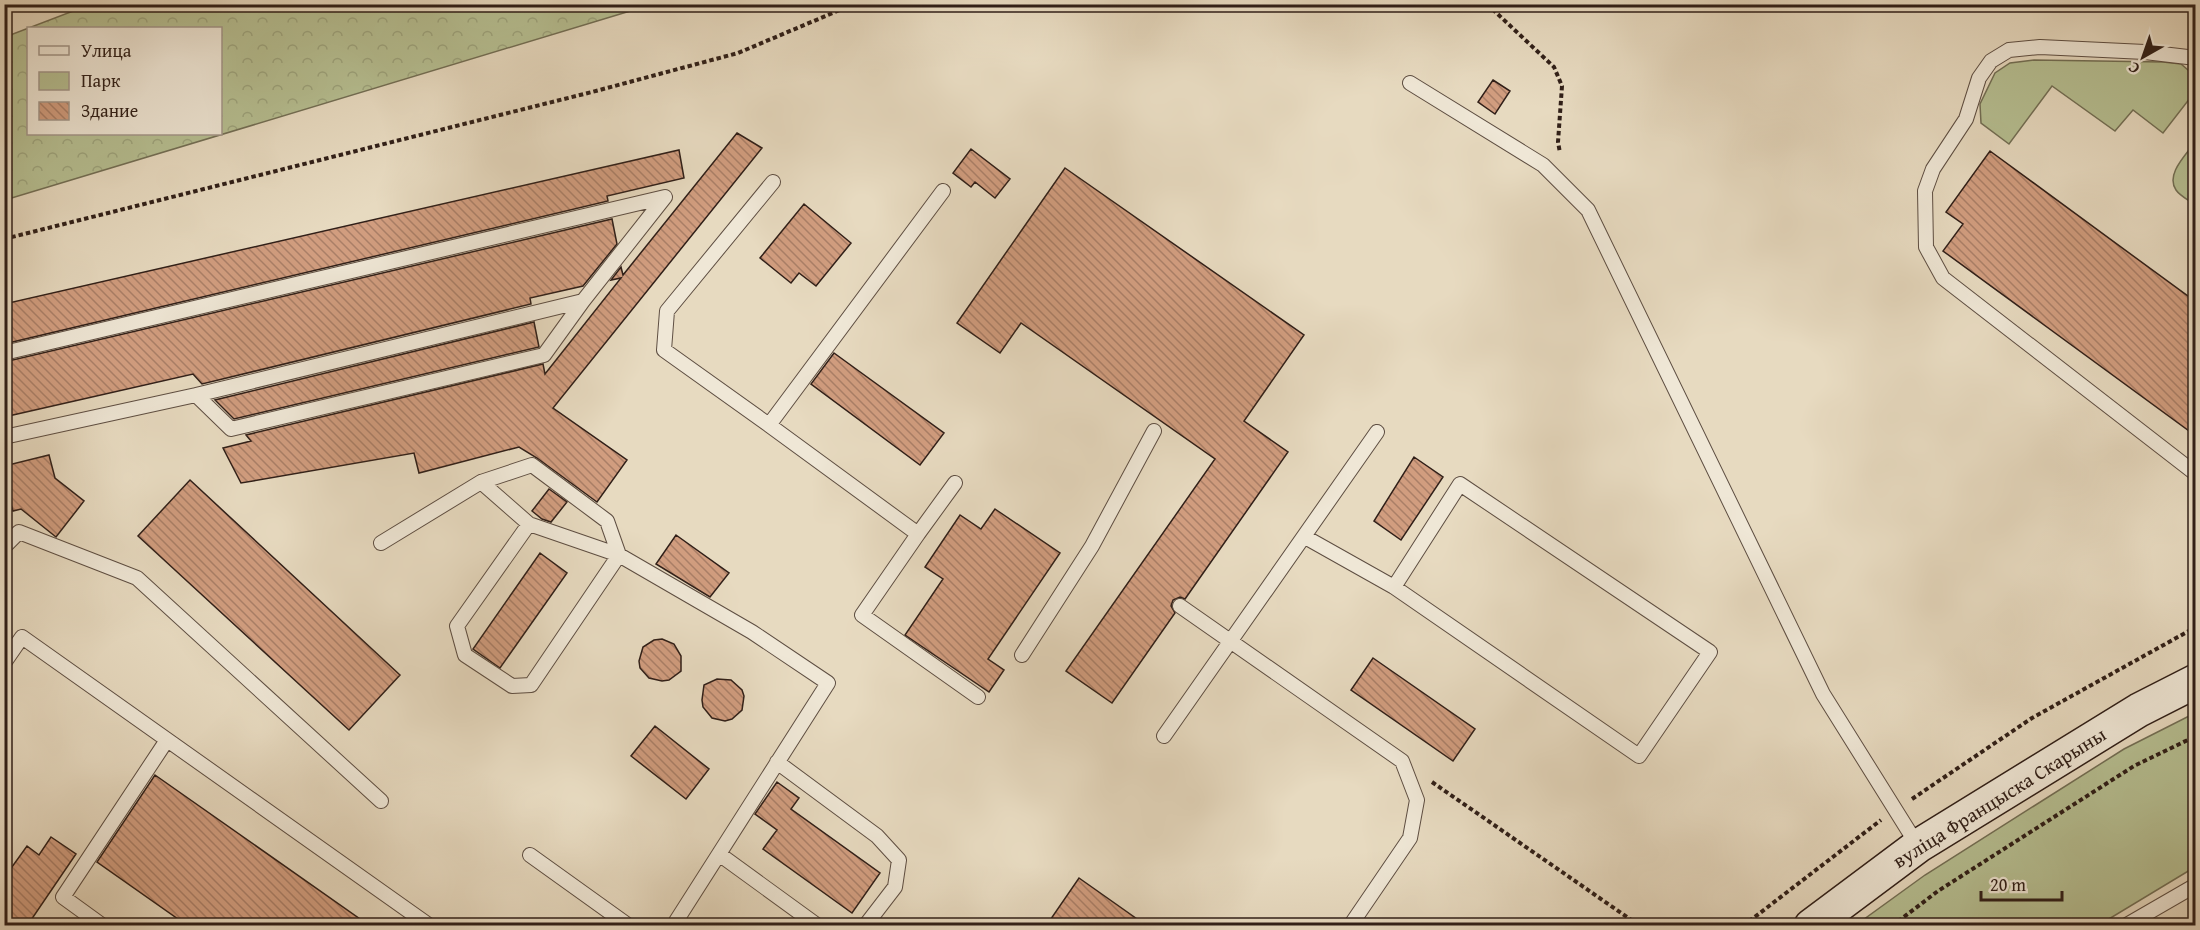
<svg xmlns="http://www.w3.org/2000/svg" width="2200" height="930" viewBox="0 0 2200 930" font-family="'Gentium Book Plus',serif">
<defs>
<pattern id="forest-crowns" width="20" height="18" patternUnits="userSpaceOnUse" patternTransform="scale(1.5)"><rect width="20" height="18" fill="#b6bf92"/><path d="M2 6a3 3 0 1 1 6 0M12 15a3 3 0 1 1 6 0" fill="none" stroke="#9da47d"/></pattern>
<pattern id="building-back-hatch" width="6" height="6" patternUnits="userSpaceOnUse" patternTransform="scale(1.5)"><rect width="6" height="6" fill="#d19d7f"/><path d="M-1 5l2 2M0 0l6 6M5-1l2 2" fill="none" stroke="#aa7f67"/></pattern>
</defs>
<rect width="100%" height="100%" fill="#e7dac0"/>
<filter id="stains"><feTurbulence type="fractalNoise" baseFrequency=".00333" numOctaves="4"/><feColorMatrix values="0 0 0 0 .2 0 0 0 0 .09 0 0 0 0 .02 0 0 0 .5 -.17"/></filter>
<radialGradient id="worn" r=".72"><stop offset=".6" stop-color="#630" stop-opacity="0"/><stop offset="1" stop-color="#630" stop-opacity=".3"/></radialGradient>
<path fill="#b6bf92" stroke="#736f55" stroke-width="1.5" d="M 2034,60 L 2163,62 L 2181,64 L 2195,76 L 2194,93 L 2163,133 L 2133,110 L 2115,131 L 2052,86 L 2009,144 L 1981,123 L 1980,104 L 1995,73 L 2010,63 Z
M 2195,142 L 2195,205 C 2190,201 2180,196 2176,190 C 2165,174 2187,154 2195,142 Z
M 2195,713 L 2195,867 L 2099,925 L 1856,925 L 1925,875 L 2124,749 Z"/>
<path fill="url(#forest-crowns)" stroke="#736f55" stroke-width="1.5" fill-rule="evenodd" d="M 89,5 L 89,4 L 650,5 L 5,200 L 5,37 ZM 28,28 L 220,28 L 220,134 L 28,134 Z"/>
<path fill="url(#building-back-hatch)" stroke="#301f18" stroke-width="1.5" d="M 1493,80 L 1510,91 L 1495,114 L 1478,102 Z
M 737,133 L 762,148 L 553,408 L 627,460 L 597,502 L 537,458 L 519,447 L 419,473 L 414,453 L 241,483 L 223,448 L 251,441 L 246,435 L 543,364 L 545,374 L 621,278 L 611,280 L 621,267 L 623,275 Z
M 971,149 L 1010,179 L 995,198 L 975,182 L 971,187 L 953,173 Z
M 679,150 L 684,178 L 607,196 L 608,201 L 4,344 L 4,304 Z
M 1990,151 L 2196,302 L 2196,436 L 1943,251 L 1963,224 L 1946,212 Z
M 1065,168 L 1304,335 L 1244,421 L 1288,452 L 1185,599 L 1180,597 L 1173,600 L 1171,606 L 1175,613 L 1112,703 L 1066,671 L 1215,459 L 1021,323 L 1000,353 L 957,323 Z
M 804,204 L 851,243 L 816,286 L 799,273 L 791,283 L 760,258 Z
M 612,219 L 617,244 L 583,286 L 530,298 L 531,304 L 202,384 L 193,374 L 4,417 L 4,362 Z
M 534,322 L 539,347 L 234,419 L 215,400 Z
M 834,353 L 944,433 L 920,465 L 811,384 Z
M 49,455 L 55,478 L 84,501 L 56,537 L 21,509 L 13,511 L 4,481 L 4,466 Z
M 1414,457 L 1443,477 L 1401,540 L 1374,521 Z
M 190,480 L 400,675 L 349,730 L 138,536 Z
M 549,489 L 567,502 L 551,522 L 542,519 L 532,511 Z
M 995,509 L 1060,553 L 988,659 L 1004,670 L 989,692 L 905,635 L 943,579 L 925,567 L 960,515 L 981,529 Z
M 676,535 L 729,573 L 710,597 L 656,564 Z
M 540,553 L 567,573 L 500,668 L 473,649 Z
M 662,639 L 674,644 L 681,656 L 681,671 L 669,680 L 662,681 L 649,678 L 640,668 L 639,661 L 643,647 L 654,640 Z
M 1373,658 L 1475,729 L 1453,761 L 1351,690 Z
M 717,679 L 731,680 L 742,690 L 744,696 L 742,710 L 732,719 L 725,721 L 712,718 L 703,707 L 702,700 L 704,685 Z
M 655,726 L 709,769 L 686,799 L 631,756 Z
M 155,775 L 370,926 L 188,926 L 97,862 Z
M 777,782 L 799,798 L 791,809 L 880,873 L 852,913 L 763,849 L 777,830 L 755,814 Z
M 51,837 L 76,854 L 27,926 L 4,926 L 4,878 L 27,846 L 39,855 Z
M 1079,878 L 1147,926 L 1046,926 Z"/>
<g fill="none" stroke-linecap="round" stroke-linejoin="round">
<defs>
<path id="service" d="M 2196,58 L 2145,52 L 2040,47 L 2009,50 L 1991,61 L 1979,78 L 1966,119 L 1933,169 L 1925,191 L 1926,247 L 1943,278 L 2196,474
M 1410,83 L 1543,165 L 1588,210 L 1823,694 L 1918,846
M 773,182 L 667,311 L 664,350 L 769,425 L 943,191
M 4,353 L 665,197 L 583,301 L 544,355 L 231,429 L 196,395 L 4,437
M 196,395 L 583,301
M 769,425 L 918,534 L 862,615 L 978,697
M 481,482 L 532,465 L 607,521 L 619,555 L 531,685 L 512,686 L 465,655 L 457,626 L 529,524
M 918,534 L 955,483
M 1305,537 L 1394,587 L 1639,756 L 1710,652 L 1460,484 L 1394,587
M 381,543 L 481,482 L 529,524 L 619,555 L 752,632 L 828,683 L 673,926
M 4,547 L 19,532 L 137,578 L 381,801
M 1180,606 L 1402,761 L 1417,800 L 1410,838 L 1350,926
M 1022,655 L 1092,546 L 1154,431
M 4,663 L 22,637 L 430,926
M 1164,736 L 1377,432
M 777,762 L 877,836 L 899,860 L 895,887 L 865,926
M 719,854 L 818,926
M 530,855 L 629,926
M 103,926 L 63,897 L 167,740
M 2125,926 L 2196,885"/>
<path id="secondary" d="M 1811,926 L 1918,846 L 2139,710 L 2196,681"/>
</defs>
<use href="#service" stroke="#5e4e42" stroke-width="16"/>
<use href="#secondary" stroke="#301f18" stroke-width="36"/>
<path stroke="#301f18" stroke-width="4" stroke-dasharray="4.5 3" stroke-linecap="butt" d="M 1487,4 L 1554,67 L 1562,86 L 1558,142 L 1560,153
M 4,9 L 23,4
M 4,239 L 592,92 L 738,53 L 854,4
M 1432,782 L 1640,926
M 1912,799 L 2032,718 L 2196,627
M 1743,926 L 1881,820
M 1892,926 L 1938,891 L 2134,766 L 2196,736"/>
<use href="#service" stroke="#efe7d6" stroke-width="14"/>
<use href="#secondary" stroke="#efe7d6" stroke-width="33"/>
</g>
<g text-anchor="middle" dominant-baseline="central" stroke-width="6" stroke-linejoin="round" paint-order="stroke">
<g font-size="20" fill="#301f18" stroke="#efe7d6">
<text transform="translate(1999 797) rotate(-32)">вуліца Францыска Скарыны</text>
</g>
</g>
<rect width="2200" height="930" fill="none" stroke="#e7dac0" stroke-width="24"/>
<rect x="6" y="6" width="2188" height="918" fill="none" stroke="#301f18" stroke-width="3"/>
<rect x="12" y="12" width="2176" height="906" fill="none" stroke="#301f18" stroke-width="1.5"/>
<rect x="27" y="27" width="195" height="108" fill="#efe7d6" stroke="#a3978a" stroke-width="1.5"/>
<rect x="39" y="46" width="30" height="9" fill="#efe7d6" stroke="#a3978a" stroke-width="1.5"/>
<text x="81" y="57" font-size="18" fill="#301f18">Улица</text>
<rect x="39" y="72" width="30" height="18" fill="#b6bf92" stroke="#a3978a" stroke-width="1.5"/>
<text x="81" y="87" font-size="18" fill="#301f18">Парк</text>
<rect x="39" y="102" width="30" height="18" fill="url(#building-back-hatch)" stroke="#a3978a" stroke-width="1.5"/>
<text x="81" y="117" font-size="18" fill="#301f18">Здание</text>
<g transform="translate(2143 57) rotate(220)" stroke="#efe7d6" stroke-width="4.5" paint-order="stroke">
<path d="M0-4.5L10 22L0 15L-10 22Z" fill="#301f18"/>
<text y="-9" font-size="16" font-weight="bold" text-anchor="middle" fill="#301f18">С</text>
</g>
<path d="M1981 891v9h81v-9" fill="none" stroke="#301f18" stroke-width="3"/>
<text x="1990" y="891" font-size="18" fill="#301f18" stroke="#efe7d6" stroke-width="4.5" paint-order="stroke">20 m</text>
<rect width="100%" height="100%" filter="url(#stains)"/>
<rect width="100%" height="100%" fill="url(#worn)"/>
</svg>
